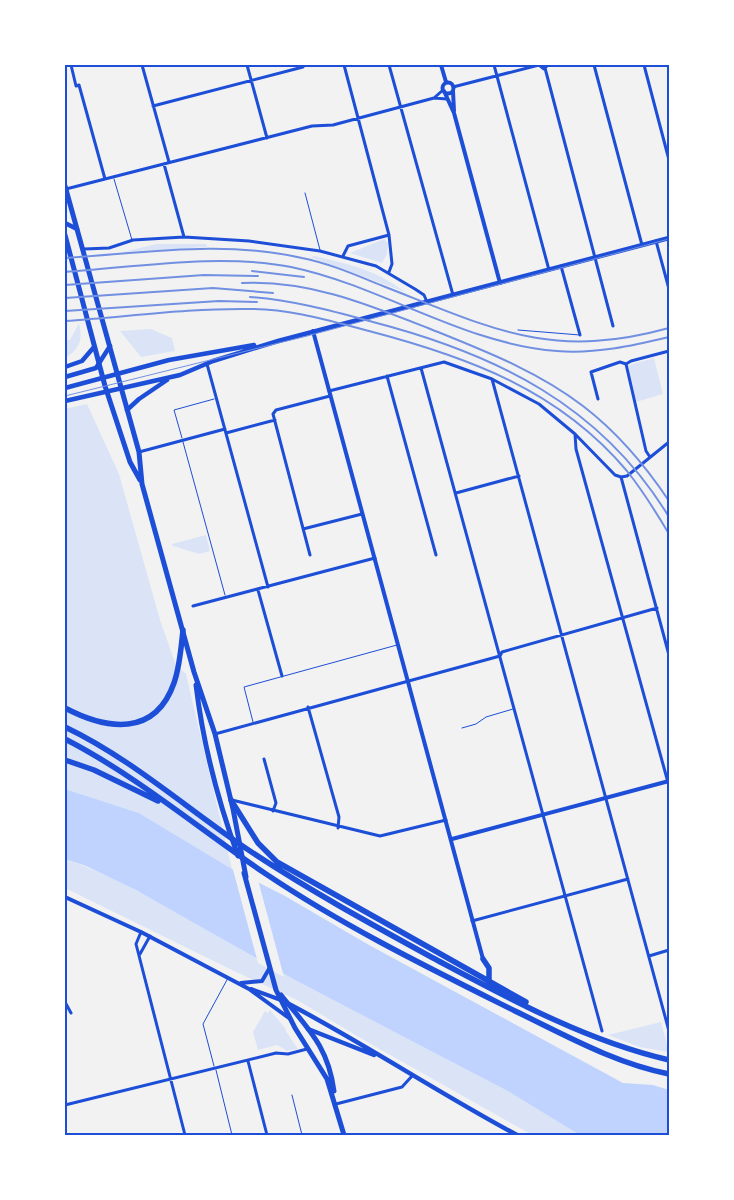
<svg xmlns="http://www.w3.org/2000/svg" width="734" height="1200" viewBox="0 0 734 1200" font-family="Cabin,sans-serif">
<rect width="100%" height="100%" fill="#f2f2f2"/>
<path fill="#dbe4f7" d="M 384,239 L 388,243 L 387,254 L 382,263 L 350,253 Z
M 156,244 L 207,244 L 206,247 L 123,252 Z
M 315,256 C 348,264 377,270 405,292 L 310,257 Z
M 79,323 C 83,340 80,349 65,358 L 65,340 L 70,340 Z
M 151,329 L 172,338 L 175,351 L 141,357 L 120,331 Z
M 654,358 L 663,394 L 636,402 L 626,366 Z
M 87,404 L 119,474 L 160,620 L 176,665 L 186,674 L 232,869 L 139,813 L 65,789 L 65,409 Z
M 206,535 L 210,551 L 199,554 L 173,546 L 172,544 Z
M 65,859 C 143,886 220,940 293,979 C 389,1030 490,1074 580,1135 L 532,1135 L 369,1043 L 297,1000 L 234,971 L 65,888 Z
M 270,1010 L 286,1029 L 285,1030 L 298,1049 L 287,1051 L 277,1045 L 258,1050 L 253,1032 L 265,1011 L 268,1013 Z
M 661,1022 L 668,1048 L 667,1052 L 640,1047 L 608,1035 Z"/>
<path fill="#bfd3fe" d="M 65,789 L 139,813 L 232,869 L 285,896 L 369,945 L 623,1083 L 653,1085 L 669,1090 L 669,1135 L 580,1135 L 508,1091 L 293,979 L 136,890 L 86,866 L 65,859 Z"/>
<path fill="#f2f2f2" d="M 232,866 L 258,880 L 284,977 L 258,963 Z
M 276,890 L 286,893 L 453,990 L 349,933 Z"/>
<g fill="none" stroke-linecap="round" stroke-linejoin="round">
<path stroke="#1d4ed8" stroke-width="1" d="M 114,179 L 132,240
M 305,193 L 320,250
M 518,330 L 580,335
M 182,438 L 174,410 L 214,399
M 183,442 L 225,595
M 253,722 L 244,687 L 397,645
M 462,728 L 476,724 L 486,717 L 513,709
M 214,1066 L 203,1024 L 228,978
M 216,1070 L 232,1135
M 292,1095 L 302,1135"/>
<path stroke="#1d4ed8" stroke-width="3" d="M 71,65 L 76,86 L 79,85 L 105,179
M 142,65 L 169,162
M 247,65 L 267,138
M 344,65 L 389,235 L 392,264 L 389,272
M 389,65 L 453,295
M 494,65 L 549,270
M 539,65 L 544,69 L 548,65
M 594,65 L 642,245
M 644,65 L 669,160
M 545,68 L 613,326
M 453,87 L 539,65
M 434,98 L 443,90
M 153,106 L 303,67
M 164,164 L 184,237
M 66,189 L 312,126 L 333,125 L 434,98 L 447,99
M 656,241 L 669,289
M 84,249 L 109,248 L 133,240 L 184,237 L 249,241 L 320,251 L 376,266 L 415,289 L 424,295 L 427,302
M 343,256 L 348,246 L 389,235
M 561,266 L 580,335
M 207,364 L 268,587
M 626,364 L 646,451 L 650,457
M 626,364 L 631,361 L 669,351
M 421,368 L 602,1031
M 387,376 L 436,555
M 492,379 L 669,1031
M 329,391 L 444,362 L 492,379 L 539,404 L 575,434 L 615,475 L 621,477 L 669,655
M 598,399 L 591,372 L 620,362 L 626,364
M 226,433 L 275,420
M 575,434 L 576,449 L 669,786
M 139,452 L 225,429
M 621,477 L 627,476 L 669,442
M 456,493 L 519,476
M 303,529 L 362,514
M 310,555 L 273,414 L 276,410 L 330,396
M 258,590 L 282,676
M 193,606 L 375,558
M 308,707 L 339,817 L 338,828
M 215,734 L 500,656 L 502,652 L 657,608
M 264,759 L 276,803 L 273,811
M 232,800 L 380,836 L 446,820
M 472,921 L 628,879
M 141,932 L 136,944 L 185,1135
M 140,954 L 150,936
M 649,956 L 669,950
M 65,1002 L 71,1013
M 248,1061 L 267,1135
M 336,1104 L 402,1087 L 412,1076
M 65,1105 L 276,1053 L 288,1054 L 307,1049"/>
<path stroke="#1d4ed8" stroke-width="4" d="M 441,65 L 446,82
M442.5 88a5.5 5.5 0 1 1 11 0a5.5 5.5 0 1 1-11 0Z
M 444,91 L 454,113 L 500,283
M 453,91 L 454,111
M 313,331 L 483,959
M 452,839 L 669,781
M 65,897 L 141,932 L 249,989 L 289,1018
M 241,983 L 262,981 L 269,969
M 251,989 L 281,1000"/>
<path stroke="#1d4ed8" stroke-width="4.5" d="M 65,367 L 82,361 L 94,347
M 65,377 L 96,368 L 110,346
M 65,388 L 169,360 L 254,345
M 65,401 L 180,375 L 213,361 L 278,341 L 669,238
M 127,410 L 139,399 L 167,380"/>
<path stroke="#1d4ed8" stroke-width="4.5" d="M 65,223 L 77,229
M 289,1004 C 367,1045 440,1094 517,1135
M 308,1029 L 374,1055"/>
<path stroke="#1d4ed8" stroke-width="5" d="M 65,186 L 139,452 L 142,484 L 194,672 L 215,734 L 233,809 L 246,877
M 65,235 L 105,386 L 130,462 L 140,480
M 196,685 C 203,744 218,801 238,856
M 244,873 L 276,990 L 295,1028 L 327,1079 L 344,1135
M 281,995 C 308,1029 328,1046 334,1091"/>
<path stroke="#1d4ed8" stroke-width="5.5" d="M 65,708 C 107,730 155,737 174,683 C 180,666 181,648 183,630
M 65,727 C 130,758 185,807 244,847 C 305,888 369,923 433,958 C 508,998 586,1041 669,1060
M 65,739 C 137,776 199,829 266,874 C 345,927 431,969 515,1011 C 565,1035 614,1063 669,1074
M 65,760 L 94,770 L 158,801
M 231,800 L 258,843 L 277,862 L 526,1002
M 483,959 L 489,968 L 489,981"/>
<path stroke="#7290e2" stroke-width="1" d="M 65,396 L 307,336 L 669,239"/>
<path stroke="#7290e2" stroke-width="2" d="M 65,258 C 144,253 225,240 302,258 C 332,264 360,277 388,288 C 495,330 552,360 669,328
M 252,271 L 304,277
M 65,272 C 137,267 220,253 291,267 C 382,286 463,344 557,351 C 595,354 632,346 669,337
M 242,283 C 309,280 367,304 428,328 C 482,350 536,370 583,406 C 617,432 645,465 669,501
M 65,285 L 204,275 L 258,276
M 250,297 C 292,300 332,311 373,322 C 496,354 601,405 669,517
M 65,298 L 213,288 L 273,293
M 65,311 L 219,301 L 257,302
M 65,321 C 126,317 189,308 250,309 C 291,309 330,321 369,331 C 468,357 559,390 627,471 C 643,491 656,512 669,534"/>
</g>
<rect width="734" height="1200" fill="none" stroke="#ffffff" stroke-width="132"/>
<rect x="66" y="66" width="602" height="1068" fill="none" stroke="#1d4ed8" stroke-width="2"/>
</svg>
